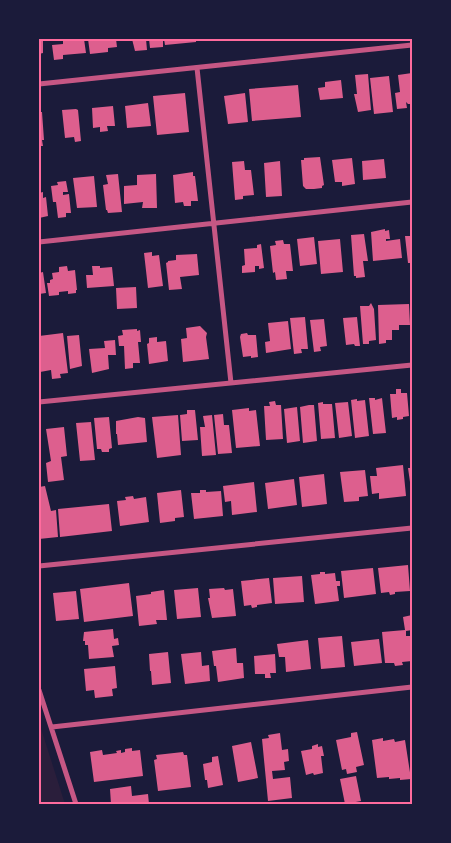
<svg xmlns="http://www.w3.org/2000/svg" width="451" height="843" viewBox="0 0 451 843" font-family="'Fira Sans Condensed',sans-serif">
<rect width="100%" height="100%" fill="#1b1b3a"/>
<path fill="#2a1e3b" d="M 39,722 L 65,804 L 39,804 Z"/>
<path fill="#dd5f8e" d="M 39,39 L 42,39 L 43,41 L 43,53 L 39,54 Z
M 63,39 L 84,39 L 86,53 L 63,55 L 63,59 L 54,60 L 52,45 L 63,44 Z
M 88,39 L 116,39 L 117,47 L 108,48 L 108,52 L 90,54 Z
M 132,39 L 146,39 L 147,50 L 135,51 Z
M 149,39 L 163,39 L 163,47 L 150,48 Z
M 164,39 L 196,39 L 196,42 L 165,45 Z
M 412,73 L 412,104 L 408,104 L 406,102 L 407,108 L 397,109 L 395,93 L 400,92 L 398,75 Z
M 368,74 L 371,110 L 358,112 L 354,94 L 357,94 L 355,75 Z
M 389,76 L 393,112 L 374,114 L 370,78 Z
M 341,80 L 343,98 L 320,100 L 318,88 L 325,87 L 325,82 Z
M 298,85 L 301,117 L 252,121 L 249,89 Z
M 185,93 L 189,132 L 157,135 L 153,96 Z
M 245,93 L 248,122 L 228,124 L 224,96 Z
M 148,103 L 151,126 L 127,128 L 125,106 Z
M 113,106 L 115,126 L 107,126 L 108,131 L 100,132 L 100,127 L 93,128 L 92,108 Z
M 76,109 L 78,110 L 81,141 L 75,142 L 74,137 L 65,138 L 62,110 Z
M 39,112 L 42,112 L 44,140 L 42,140 L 43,146 L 39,146 Z
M 320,157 L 324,185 L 322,186 L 322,188 L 314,189 L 306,189 L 303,186 L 301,160 L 304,160 L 304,158 Z
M 352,158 L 355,184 L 342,186 L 342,182 L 335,182 L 332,160 Z
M 384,159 L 386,178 L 363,180 L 362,161 Z
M 244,161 L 245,170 L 251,170 L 254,195 L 243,196 L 243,199 L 235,200 L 232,162 Z
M 280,161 L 282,196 L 266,197 L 264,163 Z
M 193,172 L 193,176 L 195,176 L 198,201 L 191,201 L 191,206 L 184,206 L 183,202 L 175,203 L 173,175 Z
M 118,174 L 122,212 L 108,213 L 107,210 L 106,210 L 103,185 L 108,184 L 106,175 Z
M 156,174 L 157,208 L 142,208 L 143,202 L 124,204 L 124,186 L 137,185 L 137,175 Z
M 94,176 L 97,207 L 77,208 L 73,178 Z
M 66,181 L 68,192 L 63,192 L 63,195 L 69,194 L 71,213 L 66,213 L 66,217 L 58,218 L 56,202 L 53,202 L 51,186 L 58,185 L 57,182 Z
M 43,192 L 43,198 L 46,197 L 48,216 L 39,218 L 39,193 Z
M 385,229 L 385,231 L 389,230 L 390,239 L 386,239 L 386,241 L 400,239 L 402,258 L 373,261 L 371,232 Z
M 364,234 L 368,261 L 363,261 L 365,277 L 356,278 L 356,276 L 354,276 L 351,235 Z
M 405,236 L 412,236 L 412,263 L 408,263 Z
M 314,237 L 317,264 L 300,266 L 297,239 Z
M 340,239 L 343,272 L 321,274 L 318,241 Z
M 283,240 L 284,244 L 290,244 L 293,271 L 286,271 L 287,279 L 276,280 L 275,272 L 273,273 L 270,246 L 276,245 L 275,241 Z
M 261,244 L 264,268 L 259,269 L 259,266 L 255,266 L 255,272 L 242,273 L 242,266 L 245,265 L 244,249 L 257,248 L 257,245 Z
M 152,252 L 152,256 L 159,255 L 163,286 L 148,288 L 144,253 Z
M 197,254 L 199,275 L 180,277 L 182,289 L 169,290 L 166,263 L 168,262 L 168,261 L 176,260 L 176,255 Z
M 67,266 L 68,271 L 75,270 L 77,290 L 76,290 L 76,293 L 68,294 L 68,291 L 59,292 L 59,295 L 49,296 L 47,283 L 50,283 L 50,280 L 53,279 L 52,273 L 59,272 L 59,267 Z
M 92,266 L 100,266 L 100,268 L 112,267 L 114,286 L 87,288 L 86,275 L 93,275 Z
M 43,272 L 46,293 L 39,294 L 39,273 Z
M 136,287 L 137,308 L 117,309 L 116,288 Z
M 371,303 L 374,309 L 376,340 L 369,341 L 369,344 L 363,344 L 360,306 L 369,306 Z
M 409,304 L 410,325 L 399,325 L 399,330 L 392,330 L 392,340 L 386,340 L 386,343 L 379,344 L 378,305 Z
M 305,317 L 308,349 L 301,349 L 302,353 L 294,354 L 290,318 Z
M 357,317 L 360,346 L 355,346 L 354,344 L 346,345 L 343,318 Z
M 324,319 L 327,346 L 320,347 L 321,351 L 314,352 L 310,320 Z
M 288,321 L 291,349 L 266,353 L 265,342 L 270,341 L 268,323 Z
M 200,326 L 207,333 L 206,337 L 209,359 L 183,362 L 181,339 L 187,338 L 186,328 Z
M 137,329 L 137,331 L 140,330 L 141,342 L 138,342 L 140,363 L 133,363 L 133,368 L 125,369 L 124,346 L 119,346 L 118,336 L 123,335 L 122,330 Z
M 63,333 L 68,373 L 60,374 L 61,378 L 52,379 L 51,370 L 40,372 L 39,336 Z
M 247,333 L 248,335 L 256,335 L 258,357 L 251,358 L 251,356 L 243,357 L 240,337 L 241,334 Z
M 79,335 L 82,366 L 70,369 L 67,336 Z
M 157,337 L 157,342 L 166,341 L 168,361 L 149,364 L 147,344 L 149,343 L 149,338 Z
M 115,340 L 116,355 L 108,355 L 109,369 L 92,373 L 89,349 L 105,348 L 104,341 Z
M 396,389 L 401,389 L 401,393 L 407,393 L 409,416 L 403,417 L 403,419 L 397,420 L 397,417 L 392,418 L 390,394 L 396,394 Z
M 369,398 L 375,398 L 375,400 L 382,398 L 386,433 L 373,434 Z
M 357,399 L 357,401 L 365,400 L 369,436 L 355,438 L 351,400 Z
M 275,401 L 276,405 L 281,405 L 283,439 L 266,440 L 264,406 L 270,406 L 269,402 Z
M 323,402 L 323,404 L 332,404 L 335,438 L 321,439 L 318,403 Z
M 348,402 L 352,436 L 339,438 L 335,403 Z
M 309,405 L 314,405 L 317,441 L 303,443 L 300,407 Z
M 297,407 L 300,441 L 287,443 L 284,409 Z
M 249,408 L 249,411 L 256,410 L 260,446 L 236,448 L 232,410 Z
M 187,410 L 195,410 L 198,440 L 182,441 L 180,415 L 187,414 Z
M 223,414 L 224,425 L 229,425 L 232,453 L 218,454 L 214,415 Z
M 178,415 L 181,455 L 157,458 L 152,417 Z
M 212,415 L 216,455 L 202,456 L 200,427 L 205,427 L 203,416 Z
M 109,417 L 112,448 L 109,449 L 109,452 L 102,452 L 101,449 L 97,449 L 94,418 Z
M 138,417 L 145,418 L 147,442 L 118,445 L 117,434 L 116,434 L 116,421 Z
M 91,422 L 95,460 L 80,461 L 76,423 Z
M 64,427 L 67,456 L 61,457 L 64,480 L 48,482 L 46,463 L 51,461 L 46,429 Z
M 403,465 L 406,496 L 379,499 L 379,493 L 372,494 L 370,476 L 377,476 L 376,468 Z
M 408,468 L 412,468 L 412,489 L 411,489 Z
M 365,470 L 368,496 L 359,497 L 359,501 L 344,502 L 340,472 Z
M 324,474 L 327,504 L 302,507 L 299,477 Z
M 294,479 L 297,505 L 268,509 L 265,483 Z
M 254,482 L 257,512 L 232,515 L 231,501 L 225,502 L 223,486 Z
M 45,486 L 51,511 L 56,510 L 58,537 L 39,539 L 39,487 Z
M 181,490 L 184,517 L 175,518 L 175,521 L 160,523 L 157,493 Z
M 200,490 L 206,490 L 206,492 L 221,491 L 223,516 L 194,519 L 191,493 L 200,493 Z
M 133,496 L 134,499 L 146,497 L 149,522 L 120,526 L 117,501 L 126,500 L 125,497 Z
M 109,504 L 112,531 L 60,537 L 58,509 Z
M 408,565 L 410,591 L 395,592 L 395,594 L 390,595 L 389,592 L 381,593 L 378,568 Z
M 373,568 L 376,594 L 344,598 L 341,571 Z
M 320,572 L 325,572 L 325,574 L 335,573 L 336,581 L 340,581 L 340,586 L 337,586 L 339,601 L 315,604 L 311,575 L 320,574 Z
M 302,576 L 304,602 L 275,604 L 273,578 Z
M 269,578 L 272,603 L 257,605 L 257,607 L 252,608 L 251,605 L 244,606 L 241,581 Z
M 129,583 L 133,616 L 84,622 L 80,589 Z
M 198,588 L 201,617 L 177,619 L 174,590 Z
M 224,588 L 225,590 L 233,589 L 236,616 L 212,618 L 208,598 L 210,598 L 209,589 Z
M 164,590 L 167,620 L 156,620 L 157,624 L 139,626 L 136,596 L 151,594 L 151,592 Z
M 76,591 L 79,619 L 56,621 L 53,593 Z
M 412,615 L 412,630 L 406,631 L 406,636 L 410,636 L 412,661 L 402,662 L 403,665 L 395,666 L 394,663 L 385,663 L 382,632 L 405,630 L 403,617 Z
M 113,629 L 114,639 L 118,638 L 119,645 L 112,646 L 114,657 L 89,659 L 88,645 L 85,645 L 85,641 L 83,641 L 84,632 Z
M 342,636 L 345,667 L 321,669 L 318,638 Z
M 379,639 L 382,663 L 354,666 L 351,642 Z
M 308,640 L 311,669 L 286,672 L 285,657 L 279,657 L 277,644 Z
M 236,648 L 237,663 L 243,663 L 244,678 L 218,682 L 216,666 L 214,666 L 212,651 Z
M 168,652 L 171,683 L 152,685 L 151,671 L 150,671 L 149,654 Z
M 201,652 L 202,666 L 209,665 L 210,681 L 185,684 L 181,654 Z
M 275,654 L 276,673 L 270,673 L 271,678 L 265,678 L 265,674 L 255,674 L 254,656 Z
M 115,666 L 117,688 L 112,689 L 113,696 L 95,698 L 94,690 L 86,691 L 84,669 Z
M 357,732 L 364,765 L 356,767 L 357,772 L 347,774 L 346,769 L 342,770 L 336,740 L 351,737 L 351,733 Z
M 280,733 L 282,750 L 288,749 L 289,761 L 284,762 L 285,770 L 272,771 L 273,779 L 290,777 L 292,798 L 268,801 L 262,739 L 269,738 L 268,735 Z
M 383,738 L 383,741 L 394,739 L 395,742 L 405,740 L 411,779 L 400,780 L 400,778 L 389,779 L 389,777 L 377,778 L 372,740 Z
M 251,742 L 258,778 L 238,782 L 232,746 Z
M 318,744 L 318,747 L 322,746 L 324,756 L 321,756 L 323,773 L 314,775 L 313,773 L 306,775 L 301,751 L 312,749 L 312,746 Z
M 132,748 L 132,751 L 140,750 L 143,776 L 94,782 L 90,752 L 102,750 L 103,755 L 117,753 L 116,751 L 121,750 L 121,753 L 125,752 L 125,749 Z
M 183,752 L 184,755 L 187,755 L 191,787 L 158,791 L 154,760 L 157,759 L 156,755 Z
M 218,756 L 223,785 L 208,788 L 207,780 L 205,780 L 203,764 L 212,762 L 212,757 Z
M 356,776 L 361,801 L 345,804 L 340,779 Z
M 131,786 L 132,796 L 148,794 L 149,804 L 111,804 L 110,789 Z"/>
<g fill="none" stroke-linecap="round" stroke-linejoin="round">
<path stroke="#c65784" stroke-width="5" d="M 197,68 L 231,383
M 39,84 L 412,45
M 39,242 L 412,202
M 39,402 L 412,365
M 39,566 L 412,528
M 39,690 L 76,804
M 52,727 L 412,687"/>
</g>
<rect width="451" height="843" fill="none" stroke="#1b1b3a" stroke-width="80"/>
<rect x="40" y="40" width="371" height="763" fill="none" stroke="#ff6b9d" stroke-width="2"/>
</svg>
